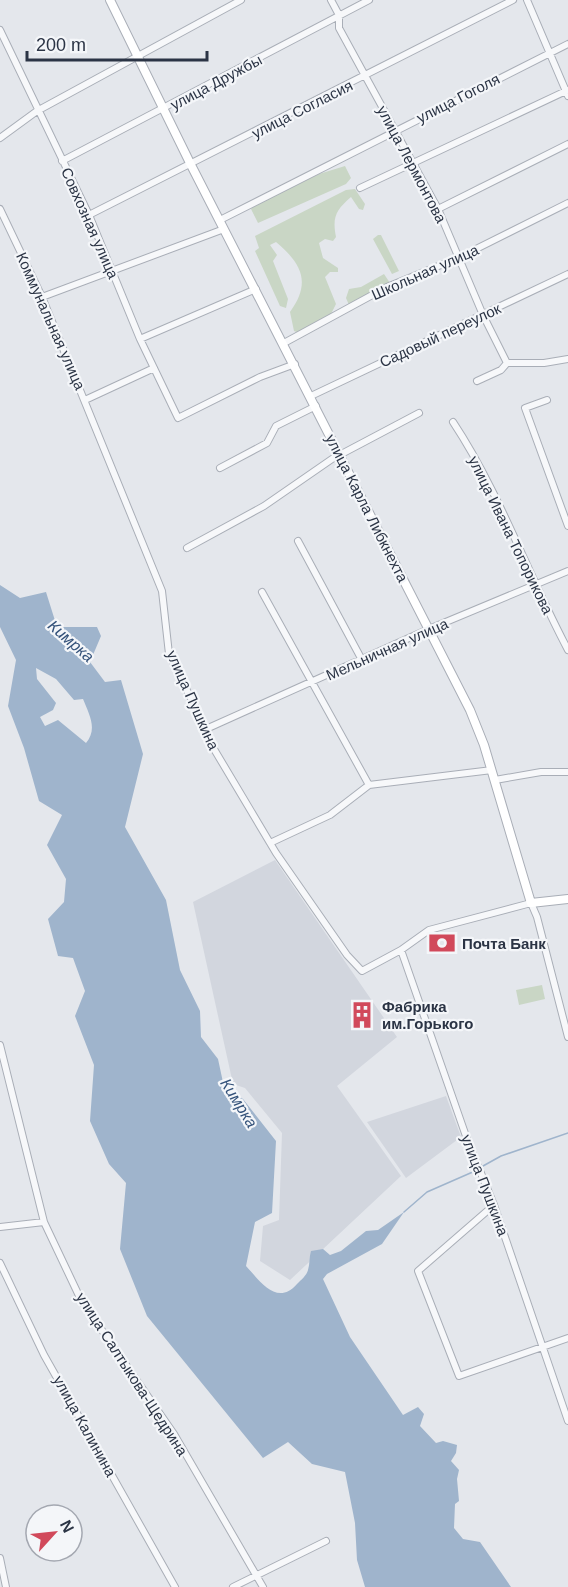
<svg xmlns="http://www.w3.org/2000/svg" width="568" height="1587" viewBox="0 0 568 1587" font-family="Arial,sans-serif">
<rect width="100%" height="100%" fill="#e4e7ec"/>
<path fill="#d2d6de" d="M 275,860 L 397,1037 L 337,1086 L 401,1176 L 290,1280 L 260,1261 L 263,1226 L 279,1220 L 282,1133 L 245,1088 L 233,1084 L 193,902 Z
M 446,1096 L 461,1137 L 406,1178 L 367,1122 Z"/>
<path fill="#c9d6c5" d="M 345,166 L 351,178 L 346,184 L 258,223 L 251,209 L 255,204 L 319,174 Z
M 355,189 L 365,204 L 363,210 L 359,209 L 351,197 C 336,210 332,217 336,237 L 333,241 L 325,239 L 319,243 L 323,258 L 338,268 L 338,272 L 330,272 L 325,277 L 336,304 L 331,314 L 299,333 L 294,331 L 290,312 C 312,282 301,263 276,242 L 270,245 L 277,255 L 273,261 L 288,299 L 286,308 L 280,306 L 255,251 L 259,248 L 255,236 L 346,190 Z
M 378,235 L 381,235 L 399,271 L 392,274 L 373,239 Z
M 384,274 L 390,283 L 349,305 L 346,298 L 349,289 L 361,287 Z
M 542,985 L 545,999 L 519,1005 L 516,990 Z"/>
<path fill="#9fb4cc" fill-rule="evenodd" d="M 0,585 L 20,598 L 46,592 L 57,627 L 97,627 L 101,636 L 90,662 L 105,682 L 121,680 L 143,754 L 125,827 L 166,900 L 180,970 L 200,1011 L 201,1037 L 218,1059 L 224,1087 L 243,1099 L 276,1141 L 272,1213 L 255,1222 L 246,1266 C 260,1281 277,1307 297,1284 C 301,1280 307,1275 308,1270 C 310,1264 309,1257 311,1251 L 323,1249 L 330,1255 L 341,1251 L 366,1231 L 378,1230 L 404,1212 L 382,1244 L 327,1274 L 323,1279 L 350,1337 L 403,1415 L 418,1407 L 424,1414 L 420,1426 L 436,1443 L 443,1441 L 457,1445 L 456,1453 L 451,1461 L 459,1470 L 457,1479 L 459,1501 L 455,1504 L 454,1528 L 463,1539 L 480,1542 L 511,1587 L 365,1587 L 357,1560 L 355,1523 L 345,1472 L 312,1464 L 288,1442 L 263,1458 L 147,1316 L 120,1249 L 126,1183 L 109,1164 L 90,1121 L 94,1065 L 75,1016 L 85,991 L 73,958 L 58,956 L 48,919 L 64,902 L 66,879 L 47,845 L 62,815 L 39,801 L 24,748 L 8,706 L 16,660 L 0,627 ZM 36,668 L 56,679 L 74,700 L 83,699 C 89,714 98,729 86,743 L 58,720 L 45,726 L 40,717 L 53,710 L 56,703 L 37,679 Z"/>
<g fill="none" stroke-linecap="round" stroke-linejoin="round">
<path stroke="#9fb4cc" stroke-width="1.5" d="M 483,1166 L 501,1156 L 568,1133
M 404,1212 L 427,1192 L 475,1171"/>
<defs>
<path id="street" d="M 331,0 L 339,15 L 339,28 L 438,209 L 483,315 L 507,363
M 527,0 L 568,96
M 0,30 L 89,215 L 140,339 L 178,418 L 260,377 L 295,364
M 0,138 L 37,111 L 241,0
M 62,161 L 369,0
M 360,188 L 568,90
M 0,209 L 42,297 L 162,591 L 169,654 L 206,729 L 208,739 L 276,853 L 347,955 L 362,971 L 401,950 L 429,930 L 531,903 L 537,917 L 568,1037
M 438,209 L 568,144
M 89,215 L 513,0
M 220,220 L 568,44
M 42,297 L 224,229
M 140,339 L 256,289
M 284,343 L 387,287 L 458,258 L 568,203
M 477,381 L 501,370 L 507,363 L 544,363 L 568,359
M 311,396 L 568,274
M 85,400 L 154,368
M 547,400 L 525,408 L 568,526
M 453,422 C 500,493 528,575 568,650
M 220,468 L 267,443 L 276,426 L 316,406
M 298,541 L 362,660
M 187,548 L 264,506 L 332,459 L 419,413
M 262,592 L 369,785
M 206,729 L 429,629 L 568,571
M 495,780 L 541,772 L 568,772
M 270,843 L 330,815 L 369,785 L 492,770
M 401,950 L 467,1139 L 494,1205 L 568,1421
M 0,1045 L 44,1222 L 81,1300 L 174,1434 L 263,1587
M 494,1205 L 418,1271 L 459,1376 L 568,1338
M 0,1227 L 44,1222
M 0,1263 L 44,1355 L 175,1587
M 0,1558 L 6,1587
M 233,1587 L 326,1541"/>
<path id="secondary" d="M 110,0 L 191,165 L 470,710 L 484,745 L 531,903 L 568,899"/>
</defs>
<use href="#street" stroke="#a9aeb7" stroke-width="8"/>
<use href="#secondary" stroke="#a9aeb7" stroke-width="10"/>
<use href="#street" stroke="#f7f8fa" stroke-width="6"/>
<use href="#secondary" stroke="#fff" stroke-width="8"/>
</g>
<defs>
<symbol id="bank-bare" viewBox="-9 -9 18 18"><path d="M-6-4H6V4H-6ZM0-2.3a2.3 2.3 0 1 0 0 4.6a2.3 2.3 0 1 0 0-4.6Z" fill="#d1495b" stroke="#f4f6f9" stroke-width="2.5" paint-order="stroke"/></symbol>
<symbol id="building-bare" viewBox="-9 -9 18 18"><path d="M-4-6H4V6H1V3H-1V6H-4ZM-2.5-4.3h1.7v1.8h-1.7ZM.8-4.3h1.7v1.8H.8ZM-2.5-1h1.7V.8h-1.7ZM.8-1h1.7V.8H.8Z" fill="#d1495b" stroke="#f4f6f9" stroke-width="2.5" paint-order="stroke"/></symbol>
</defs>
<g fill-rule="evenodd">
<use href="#bank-bare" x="423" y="924" width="38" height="38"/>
<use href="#building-bare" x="343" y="996" width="38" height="38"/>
</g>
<g text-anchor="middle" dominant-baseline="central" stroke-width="4.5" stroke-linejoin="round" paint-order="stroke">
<g font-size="15" fill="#2b3445" stroke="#f4f6f9">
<text transform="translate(216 82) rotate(-28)">улица Дружбы</text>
<text transform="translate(458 98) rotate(-27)">улица Гоголя</text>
<text transform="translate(302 109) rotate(-27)">улица Согласия</text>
<text transform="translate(412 164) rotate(62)">улица Лермонтова</text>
<text transform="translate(90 223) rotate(66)">Совхозная улица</text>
<text transform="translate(425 272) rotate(-24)">Школьная улица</text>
<text transform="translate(51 321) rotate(66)">Коммунальная улица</text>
<text transform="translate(440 335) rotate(-25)">Садовый переулок</text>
<text transform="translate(367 508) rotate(63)">улица Карла Либкнехта</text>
<text transform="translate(511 535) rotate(64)">улица Ивана Топорикова</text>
<text transform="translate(387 649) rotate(-24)">Мельничная улица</text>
<text transform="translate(193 700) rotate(66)">улица Пушкина</text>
<text transform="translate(485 1185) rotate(69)">улица Пушкина</text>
<text transform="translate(132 1374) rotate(57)">улица Салтыкова-Щедрина</text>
<text transform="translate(85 1426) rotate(61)">улица Калинина</text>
</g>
<g font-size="15" font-weight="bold" fill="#2b3445" stroke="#f4f6f9" text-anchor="start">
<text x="462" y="943">Почта Банк</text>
<text x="382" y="1006">Фабрика<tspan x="382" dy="17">им.Горького</tspan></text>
</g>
<g font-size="16" font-style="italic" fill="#34527a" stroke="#f4f6f9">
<text transform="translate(71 641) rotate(41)">Кимрка</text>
<text transform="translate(239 1103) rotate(58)">Кимрка</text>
</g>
</g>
<g transform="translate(54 1533) rotate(63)"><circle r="28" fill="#f4f6f9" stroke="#a4a8b1" stroke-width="1.5"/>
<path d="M0-4.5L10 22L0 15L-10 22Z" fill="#d1495b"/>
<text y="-9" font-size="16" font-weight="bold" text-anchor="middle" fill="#2b3445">N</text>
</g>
<path d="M27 51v9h180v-9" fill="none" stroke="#2b3445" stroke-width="3"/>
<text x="36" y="51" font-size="18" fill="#2b3445" stroke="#f4f6f9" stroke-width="4.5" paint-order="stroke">200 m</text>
</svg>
